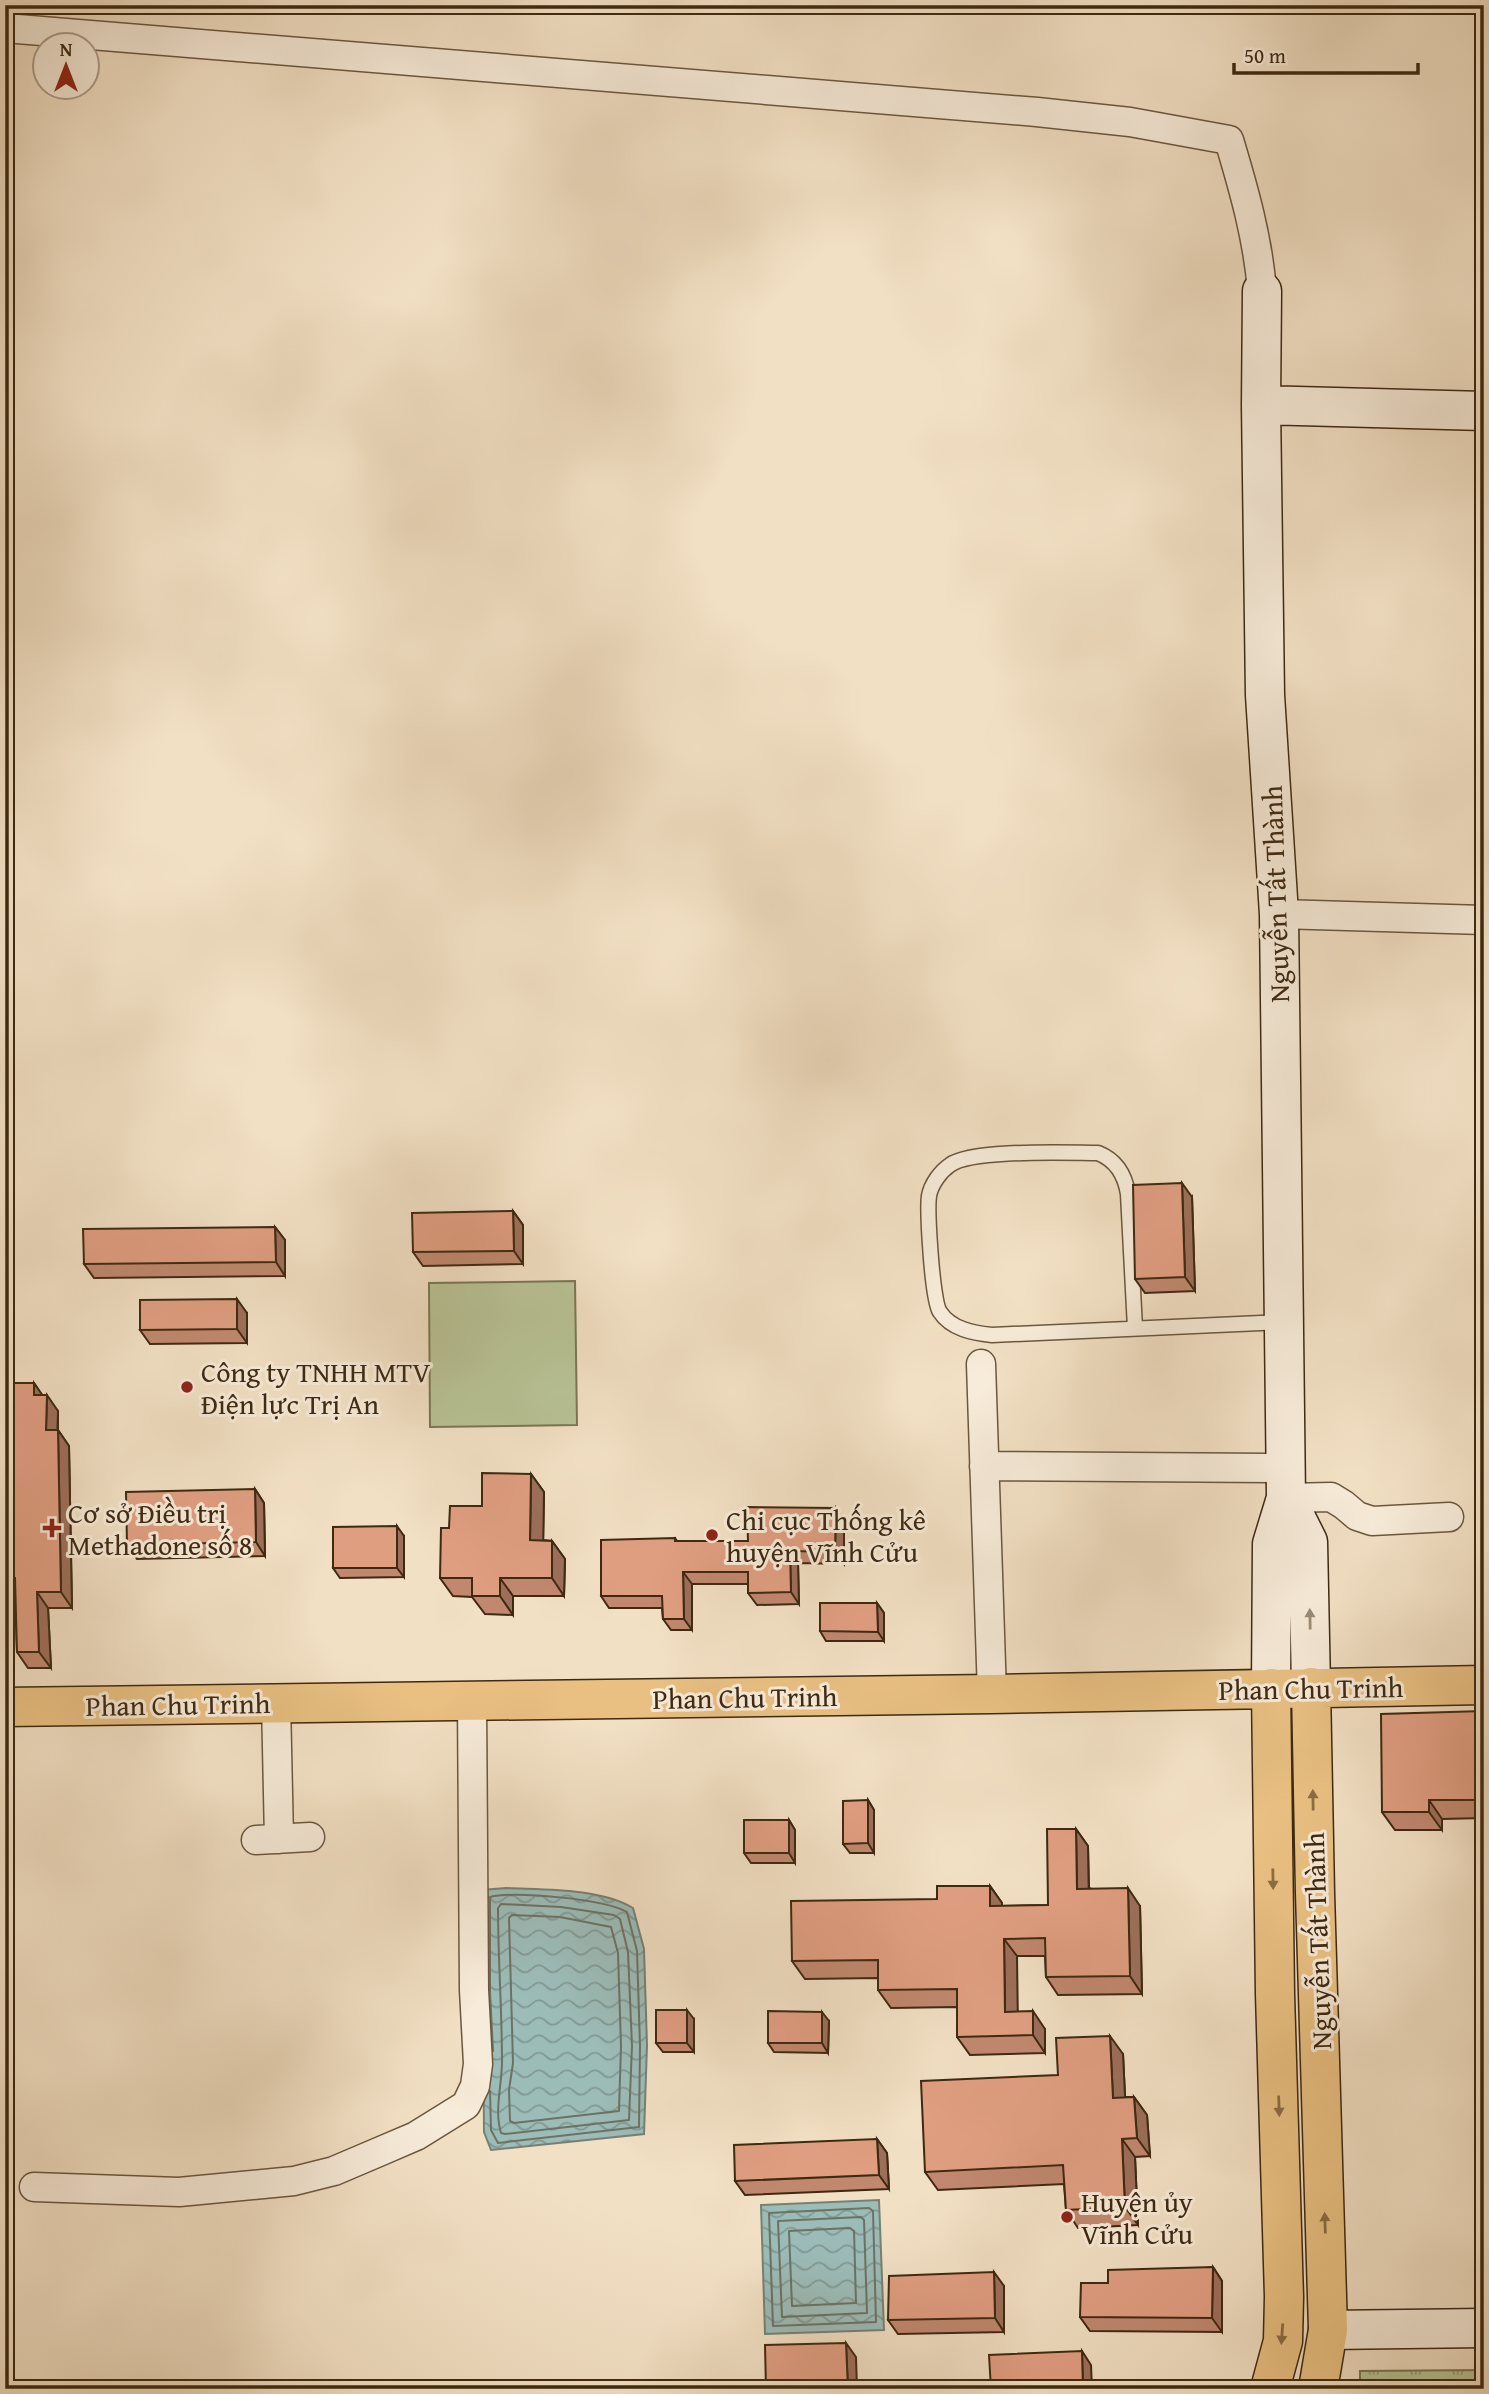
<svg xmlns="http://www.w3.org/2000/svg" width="1489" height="2394" viewBox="0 0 1489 2394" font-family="'Gentium Book Plus',serif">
<defs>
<pattern id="park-tufts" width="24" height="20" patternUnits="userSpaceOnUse" patternTransform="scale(1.75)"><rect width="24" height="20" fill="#b8c396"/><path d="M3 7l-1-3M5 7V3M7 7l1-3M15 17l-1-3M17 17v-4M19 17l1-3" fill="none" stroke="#979e79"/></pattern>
<pattern id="water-waves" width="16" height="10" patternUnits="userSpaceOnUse" patternTransform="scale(1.75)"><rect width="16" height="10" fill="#9cbcb8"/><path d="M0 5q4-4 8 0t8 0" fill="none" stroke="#819994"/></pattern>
</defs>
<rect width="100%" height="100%" fill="#f2e0c4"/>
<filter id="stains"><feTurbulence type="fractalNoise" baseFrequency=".00286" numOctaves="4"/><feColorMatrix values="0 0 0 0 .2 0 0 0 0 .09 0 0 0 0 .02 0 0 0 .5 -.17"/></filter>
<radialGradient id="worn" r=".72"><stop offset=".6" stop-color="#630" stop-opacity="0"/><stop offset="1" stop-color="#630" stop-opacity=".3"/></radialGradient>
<path fill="#b8c396" stroke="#7b7654" stroke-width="2" d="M 575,1281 L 577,1425 L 430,1427 L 429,1283 Z"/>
<path fill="url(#park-tufts)" stroke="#7b7654" stroke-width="2" d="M 1484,2370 L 1484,2389 L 1360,2389 L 1360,2371 Z"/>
<path fill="url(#water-waves)" stroke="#768175" stroke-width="2" d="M 506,1888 C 545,1890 599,1888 633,1908 L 644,1949 L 647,2045 L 644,2134 L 491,2150 L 484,2132 L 482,1890 Z
M 879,2200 L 884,2330 L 765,2334 L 761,2205 Z"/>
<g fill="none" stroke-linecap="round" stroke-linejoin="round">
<path stroke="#6d7264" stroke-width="2" d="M 501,1904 L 561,1907 L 614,1915 L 620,1919 L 628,1952 L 632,2046 L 629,2120 L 505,2134 L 501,2133 C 494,2110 502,2085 502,2062 C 502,2010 498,1959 498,1908 Z
M 512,1915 L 560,1917 L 611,1927 L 618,1953 L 621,2046 L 619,2111 L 514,2123 L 510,2121 L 509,2090 L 513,2063 L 509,1918 Z
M 490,2091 L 491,2130 L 498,2143 L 639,2127 L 640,2046 L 637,1951 L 627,1912 C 604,1899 516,1891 490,1897 L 490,1992 L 493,2051
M 869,2208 L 873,2211 L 876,2322 L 773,2326 L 769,2213 Z
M 861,2217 L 864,2220 L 867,2313 L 782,2317 L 778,2221 Z
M 850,2228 L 854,2231 L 856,2303 L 792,2306 L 789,2231 Z"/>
<defs>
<path id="lane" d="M 1135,1328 L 1128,1194 C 1125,1175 1116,1160 1098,1153 C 1068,1153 971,1149 950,1165 C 941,1171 931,1184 929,1196 C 927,1210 932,1302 940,1312 C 951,1329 973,1333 992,1335 L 1282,1322"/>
<path id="street" d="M 5,28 L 1037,112 L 1130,122 L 1229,140 C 1244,190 1258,239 1262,291
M 1279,914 L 1484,920
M 981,1364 L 992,1694
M 984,1466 L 1285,1468
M 1286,1498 L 1331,1497 L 1344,1505 L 1357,1516 L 1372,1521 L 1449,1517
M 276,1702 L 279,1839
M 256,1840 L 310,1837
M 34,2187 L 179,2192 L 294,2181 L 334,2171 L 381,2151 L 416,2136 L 466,2105 L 475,2086 L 478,2064 L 474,1990 L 472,1701"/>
<path id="secondary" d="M 1262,291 L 1261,405 L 1265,695 L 1279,914 L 1286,1498 L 1272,1544 L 1271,1688
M 1261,405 L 1484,411
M 1286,1498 L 1308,1542 L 1311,1687
M 1328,2330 L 1484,2328"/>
<path id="primary" d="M 1311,1687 L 1315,1893 L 1328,2330 L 1318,2389
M 5,1707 L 992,1694 L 1484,1685
M 1270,2389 L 1283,2341 L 1284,2297 L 1275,1994 L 1271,1688"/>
</defs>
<use href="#lane" stroke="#6b573e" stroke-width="17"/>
<use href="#street" stroke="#6b573e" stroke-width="31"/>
<use href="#secondary" stroke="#3e2911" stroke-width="41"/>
<use href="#primary" stroke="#3e2911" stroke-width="41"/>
<use href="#lane" stroke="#f7ebd9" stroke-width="14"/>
<use href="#street" stroke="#f7ebd9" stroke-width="28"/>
<use href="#secondary" stroke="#f7ebd9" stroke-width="38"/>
<use href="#primary" stroke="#e9c082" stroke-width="38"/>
</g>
<path fill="#c1886f" stroke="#3e2911" stroke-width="2" d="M 1192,1197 L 1195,1291 L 1145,1293 L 1135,1279 Z
M 513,1211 L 523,1225 L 523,1264 L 423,1266 L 413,1252 Z
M 275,1227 L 285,1240 L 285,1276 L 94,1278 L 84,1264 Z
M 247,1313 L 247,1343 L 150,1344 L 140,1330 Z
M 5,1383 L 34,1383 L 42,1395 L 58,1411 L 58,1430 L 69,1446 L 72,1608 L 48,1608 L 51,1668 L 28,1668 L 17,1652 L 15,1594 L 5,1594 L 5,1449 L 11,1449 L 10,1425 L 5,1425 Z
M 531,1474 L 544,1492 L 543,1540 L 552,1541 L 565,1559 L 564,1596 L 513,1596 L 513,1615 L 485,1614 L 472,1597 L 453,1596 L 440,1578 L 482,1506 Z
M 255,1489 L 264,1503 L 265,1556 L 137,1559 L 127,1545 Z
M 844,1520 L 844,1564 L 798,1563 L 799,1604 L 757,1605 L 748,1593 L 748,1584 L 692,1584 L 692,1630 L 671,1630 L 663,1619 L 662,1608 L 609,1608 L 601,1596 L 675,1538 L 677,1541 L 748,1541 Z
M 404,1536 L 404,1577 L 340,1578 L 333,1568 Z
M 877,1603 L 884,1613 L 884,1641 L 826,1641 L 820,1631 Z
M 1484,1711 L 1484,1818 L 1442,1819 L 1442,1830 L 1395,1830 L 1382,1812 Z
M 868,1800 L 874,1810 L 874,1853 L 850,1853 L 843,1844 Z
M 789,1820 L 795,1830 L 795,1863 L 751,1863 L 744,1853 Z
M 1076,1829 L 1088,1846 L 1089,1888 L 1140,1906 L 1142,1994 L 1058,1995 L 1046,1977 L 1045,1956 L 1017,1956 L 1017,2012 L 1045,2029 L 1045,2053 L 970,2055 L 957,2037 L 957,2007 L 891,2008 L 878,1990 L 878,1978 L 805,1979 L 792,1961 L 937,1899 L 990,1886 L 1002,1903 L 1002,1906 L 1048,1905 Z
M 694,2019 L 694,2052 L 663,2052 L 656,2043 Z
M 829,2021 L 828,2053 L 774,2052 L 768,2043 Z
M 1123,2054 L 1125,2097 L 1134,2097 L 1147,2115 L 1150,2156 L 1135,2157 L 1138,2225 L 1078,2228 L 1066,2210 L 1064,2184 L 938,2190 L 925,2172 L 1058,2075 Z
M 877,2139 L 887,2153 L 889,2189 L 745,2195 L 735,2181 Z
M 1213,2267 L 1222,2281 L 1222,2332 L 1090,2331 L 1080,2317 L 1108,2283 Z
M 1004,2286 L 1004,2332 L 898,2334 L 888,2320 Z"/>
<path fill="#9d6f5a" stroke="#3e2911" stroke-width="2" d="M 1182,1183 L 1192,1197 L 1195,1291 L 1185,1277 Z
M 513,1211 L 523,1225 L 523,1264 L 514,1251 Z
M 275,1227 L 285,1240 L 285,1276 L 276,1262 Z
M 237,1299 L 247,1313 L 247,1343 L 237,1329 Z
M 34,1383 L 45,1399 L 34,1395 Z
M 47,1395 L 58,1411 L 57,1446 L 46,1430 Z
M 58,1430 L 69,1446 L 72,1608 L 61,1592 Z
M 531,1474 L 544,1492 L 543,1558 L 530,1540 Z
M 255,1489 L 264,1503 L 265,1556 L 256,1542 Z
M 836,1508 L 844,1520 L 844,1564 L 835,1552 Z
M 397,1526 L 404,1536 L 404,1577 L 397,1568 Z
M 552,1541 L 565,1559 L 564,1596 L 552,1578 Z
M 790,1551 L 798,1563 L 799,1604 L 791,1592 Z
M 683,1572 L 692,1584 L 692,1630 L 684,1619 Z
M 500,1578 L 513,1596 L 513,1615 L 500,1596 Z
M 37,1592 L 48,1608 L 51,1668 L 39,1652 Z
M 877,1603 L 884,1613 L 884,1641 L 878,1632 Z
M 868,1800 L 874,1810 L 874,1853 L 868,1843 Z
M 1429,1800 L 1442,1819 L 1442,1830 L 1429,1812 Z
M 789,1820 L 795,1830 L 795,1863 L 789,1853 Z
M 1076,1829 L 1088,1846 L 1089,1906 L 1077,1889 Z
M 990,1886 L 1002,1903 L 1002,1924 L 990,1906 Z
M 1128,1888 L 1140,1906 L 1142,1994 L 1130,1976 Z
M 1004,1939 L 1017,1956 L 1018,2030 L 1005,2012 Z
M 687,2010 L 694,2019 L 694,2052 L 687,2043 Z
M 1033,2011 L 1045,2029 L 1045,2053 L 1033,2035 Z
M 822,2012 L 829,2021 L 828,2053 L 822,2043 Z
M 1110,2036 L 1123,2054 L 1126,2116 L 1113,2098 Z
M 1134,2097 L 1147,2115 L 1150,2156 L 1137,2138 Z
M 877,2139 L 887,2153 L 889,2189 L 879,2175 Z
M 1122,2139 L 1135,2157 L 1138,2225 L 1125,2207 Z
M 1213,2267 L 1222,2281 L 1222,2332 L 1212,2318 Z
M 994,2272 L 1004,2286 L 1004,2332 L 995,2318 Z
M 846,2343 L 856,2357 L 857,2389 L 848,2389 Z
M 1082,2351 L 1091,2365 L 1092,2389 L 1083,2389 Z"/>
<path fill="#e09e81" stroke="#3e2911" stroke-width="2" d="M 1182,1183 L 1185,1277 L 1135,1279 L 1133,1185 Z
M 513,1211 L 514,1251 L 413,1252 L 412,1213 Z
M 275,1227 L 276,1262 L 84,1264 L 83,1229 Z
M 237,1299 L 237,1329 L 140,1330 L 140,1300 Z
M 5,1383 L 34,1383 L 34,1395 L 47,1395 L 46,1430 L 58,1430 L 61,1592 L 37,1592 L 39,1652 L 17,1652 L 15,1578 L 5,1578 L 5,1449 L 11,1449 L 10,1409 L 5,1409 Z
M 482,1473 L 531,1474 L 530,1540 L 552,1541 L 552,1578 L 500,1578 L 500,1596 L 472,1596 L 472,1578 L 440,1578 L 441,1528 L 449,1528 L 450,1506 L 482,1506 Z
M 255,1489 L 256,1542 L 127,1545 L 126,1492 Z
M 747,1507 L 836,1508 L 835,1552 L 790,1551 L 791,1592 L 748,1593 L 748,1572 L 683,1572 L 684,1619 L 663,1619 L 662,1596 L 601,1596 L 601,1540 L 675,1538 L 675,1541 L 748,1541 Z
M 397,1526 L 397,1568 L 333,1568 L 333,1527 Z
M 820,1603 L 877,1603 L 878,1632 L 820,1631 Z
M 1484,1711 L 1484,1800 L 1429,1800 L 1429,1812 L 1382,1812 L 1381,1714 Z
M 868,1800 L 868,1843 L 843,1844 L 843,1801 Z
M 744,1820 L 789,1820 L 789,1853 L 744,1853 Z
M 1047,1829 L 1076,1829 L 1077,1889 L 1128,1888 L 1130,1976 L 1046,1977 L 1045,1938 L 1004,1939 L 1005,2012 L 1033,2011 L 1033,2035 L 957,2037 L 957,1989 L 878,1990 L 878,1960 L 792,1961 L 791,1901 L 937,1899 L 937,1886 L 990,1886 L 990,1906 L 1048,1905 Z
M 656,2010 L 687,2010 L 687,2043 L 656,2043 Z
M 768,2011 L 822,2012 L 822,2043 L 768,2043 Z
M 1110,2036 L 1113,2098 L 1134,2097 L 1137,2138 L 1122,2139 L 1125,2207 L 1066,2210 L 1063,2165 L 925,2172 L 921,2081 L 1058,2075 L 1056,2038 Z
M 877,2139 L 879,2175 L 735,2181 L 734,2145 Z
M 1213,2267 L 1212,2318 L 1080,2317 L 1081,2283 L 1108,2283 L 1108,2270 Z
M 994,2272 L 995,2318 L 888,2320 L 889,2276 Z
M 846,2343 L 848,2389 L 766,2389 L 765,2345 Z
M 1082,2351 L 1083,2389 L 991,2389 L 989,2355 Z"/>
<defs><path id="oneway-solid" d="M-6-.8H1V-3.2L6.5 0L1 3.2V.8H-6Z" transform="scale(1.75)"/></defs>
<use fill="#9a8a75" href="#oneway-solid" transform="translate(1310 1619) rotate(-91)"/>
<g fill="#8b6d44">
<use href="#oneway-solid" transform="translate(1313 1800) rotate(-91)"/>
<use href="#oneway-solid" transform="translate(1273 1879) rotate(89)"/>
<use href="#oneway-solid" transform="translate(1279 2106) rotate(88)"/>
<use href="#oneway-solid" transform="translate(1325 2223) rotate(-92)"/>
<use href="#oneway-solid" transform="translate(1282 2334) rotate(94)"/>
</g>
<g fill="#8f2418" stroke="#f7ebd9" stroke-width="2.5">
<circle cx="187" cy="1387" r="7"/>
<path d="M48.5 1517.5h7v7h7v7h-7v7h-7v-7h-7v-7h7z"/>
<circle cx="712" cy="1535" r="7"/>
<circle cx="1067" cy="2217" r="7"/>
</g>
<g text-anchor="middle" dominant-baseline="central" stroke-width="6" stroke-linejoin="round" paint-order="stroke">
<g font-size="28" fill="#3e2911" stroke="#f7ebd9">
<text transform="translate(1275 894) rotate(-92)">Nguyễn Tất Thành</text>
<text transform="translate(1311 1688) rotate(-1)">Phan Chu Trinh</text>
<text transform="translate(745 1697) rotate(-1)">Phan Chu Trinh</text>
<text transform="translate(178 1704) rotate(-1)">Phan Chu Trinh</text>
<text transform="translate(1317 1941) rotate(-92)">Nguyễn Tất Thành</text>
</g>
<g font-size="28" fill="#3e2911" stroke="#f7ebd9" text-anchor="start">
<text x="201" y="1371">Công ty TNHH MTV<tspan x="201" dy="32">Điện lực Trị An</tspan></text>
<text x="68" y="1512">Cơ sở Điều trị<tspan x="68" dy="32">Methadone số 8</tspan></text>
<text x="726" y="1519">Chi cục Thống kê<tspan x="726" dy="32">huyện Vĩnh Cửu</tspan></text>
<text x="1081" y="2201">Huyện ủy<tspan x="1081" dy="32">Vĩnh Cửu</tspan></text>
</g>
</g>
<rect width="1489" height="2394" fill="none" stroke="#f2e0c4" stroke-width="28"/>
<rect x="7" y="7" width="1475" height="2380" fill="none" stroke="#3e2911" stroke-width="3.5"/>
<rect x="14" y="14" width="1461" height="2366" fill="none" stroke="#3e2911" stroke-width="2"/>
<g transform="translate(66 66)"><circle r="33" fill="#f7ebd9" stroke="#ad9d89" stroke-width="2"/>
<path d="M0-5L12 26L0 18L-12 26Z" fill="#8f2418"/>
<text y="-10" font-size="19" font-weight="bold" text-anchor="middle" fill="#3e2911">N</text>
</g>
<path d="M1234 63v10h184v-10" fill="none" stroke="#3e2911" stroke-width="3.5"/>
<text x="1244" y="63" font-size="21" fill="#3e2911" stroke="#f7ebd9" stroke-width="5" paint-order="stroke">50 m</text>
<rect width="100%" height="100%" filter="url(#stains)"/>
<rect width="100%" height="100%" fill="url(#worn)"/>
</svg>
